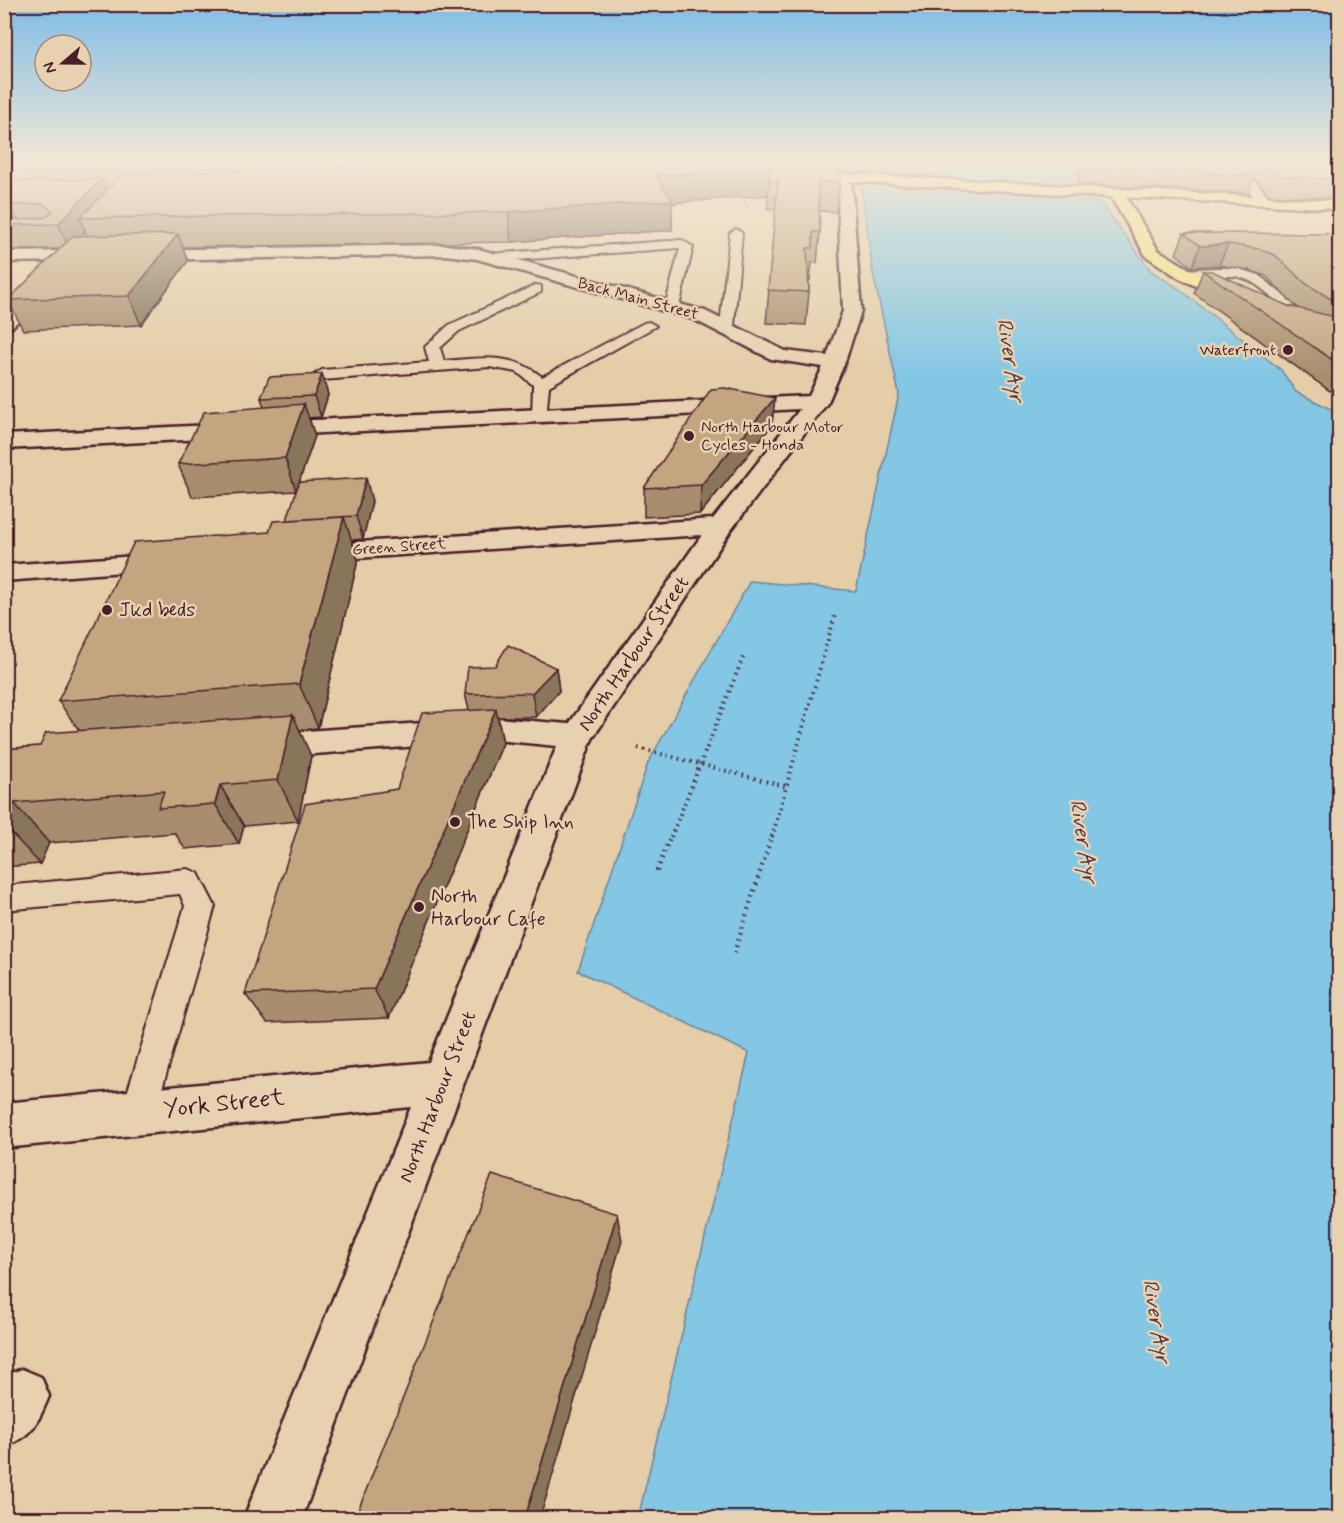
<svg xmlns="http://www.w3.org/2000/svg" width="1344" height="1523" viewBox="0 0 1344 1523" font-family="Mynerve,sans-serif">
<rect width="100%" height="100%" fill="#e4cda7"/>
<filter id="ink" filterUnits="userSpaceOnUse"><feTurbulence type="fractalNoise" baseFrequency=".0167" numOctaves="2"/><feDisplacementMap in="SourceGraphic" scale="12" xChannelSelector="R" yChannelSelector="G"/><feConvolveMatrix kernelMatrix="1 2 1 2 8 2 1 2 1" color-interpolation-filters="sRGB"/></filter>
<g filter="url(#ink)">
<path fill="#83c7e4" stroke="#6c849a" stroke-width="1.5" d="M 850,163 L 1070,163 L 1079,174 L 1075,176 L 1084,198 L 1101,203 L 1151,271 L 1178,288 L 1281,370 L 1296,392 L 1339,413 L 1339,1518 L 638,1518 L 749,1053 L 578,971 L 648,763 L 750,581 L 856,591 L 899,394 L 873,273 L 859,168 Z"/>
<path fill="#e4cda7" d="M 859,174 L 1079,185 L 1084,198 L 861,187 Z"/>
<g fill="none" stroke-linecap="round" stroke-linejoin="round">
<defs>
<path id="lane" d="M 736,229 L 742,233 L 734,326 L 727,330 L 720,326 L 730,233 Z
M 682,240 L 693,247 L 679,307 L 672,311 L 665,307 L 680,248 L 489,262 L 483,258 L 489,254 Z
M 1214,268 L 1235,268 L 1259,275 L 1315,322 L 1313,325 L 1303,325 C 1282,311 1264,283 1239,277 C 1224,273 1187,282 1178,274 L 1185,270 Z
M 536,285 L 541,286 L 541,292 L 459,331 L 440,348 L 444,361 C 480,358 512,352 542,377 L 644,323 L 649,322 L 656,326 L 549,386 L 546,419 L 534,419 L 532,415 L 533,385 L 517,372 L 489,367 L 322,380 L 314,375 L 322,370 L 429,362 L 425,347 L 449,325 Z
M 188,869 L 198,873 L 215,906 L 155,1113 L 150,1125 L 138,1130 L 126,1125 L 121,1113 L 185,906 L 180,894 L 4,910 L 4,886 Z"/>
<path id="street" d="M 1224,163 L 1238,163 L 1270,198 L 1272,201 L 1270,204 L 1260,204 Z
M 844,174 L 851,178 L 861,311 L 845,362 L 828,402 L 731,530 L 592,739 L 302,1518 L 244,1518 L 411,1107 L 4,1148 L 4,1103 L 429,1062 L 557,746 L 496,740 L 262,758 L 251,754 L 246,746 L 251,738 L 262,734 L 496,718 L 569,724 L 702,535 L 312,561 L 303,559 L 299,553 L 303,547 L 312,545 L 713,519 L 800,409 L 4,449 L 4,435 L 809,396 L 823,367 L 771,359 L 693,319 L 477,259 L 446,255 L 4,262 L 4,252 L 446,245 L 478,249 L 705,311 L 785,351 L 827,356 L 843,311 L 837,178 Z
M 46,278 L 55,283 L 52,287 L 11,328 L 4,329 L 4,313 L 40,279 Z
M 167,554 L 176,556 L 180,562 L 176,568 L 4,581 L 4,565 Z
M 22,1369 L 41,1377 L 49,1396 C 38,1423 32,1436 4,1447 L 4,1376 Z"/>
<path id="primary" d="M 796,171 L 1340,201 L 1340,209 L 1126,197 L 1158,250 L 1191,270 L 1245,297 L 1248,301 L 1245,305 L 1239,306 L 1179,278 L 1146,256 L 1111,197 L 791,178 L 789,175 Z"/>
</defs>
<use href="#lane" stroke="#4a1f2b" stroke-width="4"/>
<use href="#street" stroke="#4a1f2b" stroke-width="5"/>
<use href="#primary" stroke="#4a1f2b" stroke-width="5"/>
<path stroke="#4a1f2b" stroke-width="1.5" stroke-dasharray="1 2" stroke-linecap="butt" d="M 739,194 L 750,210"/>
<path stroke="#4a1f2b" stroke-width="4" stroke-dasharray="1.5 4.5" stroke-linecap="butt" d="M 638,748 L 788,787
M 671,837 L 744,655
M 772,837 L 835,615"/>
<path stroke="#4a1f2b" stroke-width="4.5" stroke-dasharray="1.5 5" stroke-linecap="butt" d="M 657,871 L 671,835
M 734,953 L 772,835"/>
<use href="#lane" fill="#e7d1b0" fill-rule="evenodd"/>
<use href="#street" fill="#e7d1b0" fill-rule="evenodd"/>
<use href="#primary" fill="#f7e281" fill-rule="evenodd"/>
</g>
<path fill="#a88e6e" stroke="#4a1f2b" stroke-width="1.5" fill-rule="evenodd" d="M 4,163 L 831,163 L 840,183 L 836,212 L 819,211 L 820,232 L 817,263 L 812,263 L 810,280 L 809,280 L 809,292 L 806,325 L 766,323 L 776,209 L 767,209 L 768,195 L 672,203 L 672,230 L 511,242 L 182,247 L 188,261 L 141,325 L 23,330 L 8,300 L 60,249 L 4,250 ZM 85,231 L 87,236 L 81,236 Z
M 1078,163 L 1340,163 L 1340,199 L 1270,195 L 1254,178 L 1248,193 L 1078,184 L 1080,168 Z
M 1340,202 L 1340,391 L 1330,391 L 1194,293 L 1203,271 L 1288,306 L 1299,308 L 1294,305 L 1266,276 L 1249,270 L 1219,265 L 1192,267 L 1176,254 L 1184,233 L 1335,234 L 1335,211 Z
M 322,374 L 328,395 L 321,417 L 309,418 L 315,436 L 296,491 L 192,497 L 178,464 L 264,407 L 261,398 Z
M 772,425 L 700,514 L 644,517 L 644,488 Z
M 372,501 L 363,539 L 352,540 L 358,560 L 318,728 L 299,730 L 311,756 L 298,821 L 244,826 L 239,844 L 185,849 L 175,833 L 49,843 L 40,864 L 4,867 L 4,749 L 40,746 L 79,730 L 58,701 L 269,532 L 287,520 Z
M 556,668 L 559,691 L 536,717 L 498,717 L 503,743 L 389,1018 L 267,1023 L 245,994 L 397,789 L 469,710 L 465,694 Z"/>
<path fill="#88745a" stroke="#4a1f2b" stroke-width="1.5" d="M 770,167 L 768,195 L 672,203 L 672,230 L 511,242 L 508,212 L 656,176 Z
M 102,179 L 112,203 L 80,218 L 85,231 L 69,249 L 58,224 Z
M 4,200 L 7,200 L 19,224 L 4,225 Z
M 178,234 L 188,261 L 141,325 L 129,296 Z
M 1228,244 L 1219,265 L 1192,267 L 1200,246 Z
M 322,374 L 328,395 L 321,417 L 314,396 Z
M 775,398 L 772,425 L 700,514 L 701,485 Z
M 304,404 L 315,436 L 296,491 L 285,458 Z
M 366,478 L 372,501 L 363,539 L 356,516 Z
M 344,517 L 358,560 L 318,728 L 299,684 Z
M 556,668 L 559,691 L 536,717 L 532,693 Z
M 496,709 L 503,743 L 389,1018 L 374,989 Z
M 293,715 L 311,756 L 298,821 L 278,780 Z
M 220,785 L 244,826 L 239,844 L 215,804 Z
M 14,803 L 49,843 L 40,864 L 4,825 L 4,823 Z
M 617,1214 L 622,1241 L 540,1518 L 525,1518 Z"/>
<path fill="#c3a580" stroke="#4a1f2b" stroke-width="1.5" d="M 4,163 L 226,163 L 4,170 Z
M 443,163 L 831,163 L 839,168 L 840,183 L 818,182 L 820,232 L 813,232 L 813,248 L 807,248 L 809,292 L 768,290 L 778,180 L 769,180 L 770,167 L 656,176 L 672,200 L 508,212 L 80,218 L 123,174 Z
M 1084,163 L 1245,163 L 1256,175 L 1083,166 Z
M 1265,163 L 1340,163 L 1340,180 L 1278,176 Z
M 102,179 L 58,224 L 4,225 L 4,217 L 20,220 L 46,217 L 53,211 L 43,204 L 15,205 L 7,200 L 4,200 L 4,182 Z
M 1184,233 L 1340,234 L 1340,303 L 1334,301 L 1305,283 L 1275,255 L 1259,249 L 1228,244 L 1200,246 Z
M 178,234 L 129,296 L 8,300 L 73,236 Z
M 1203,271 L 1212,271 L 1288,306 L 1340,318 L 1340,365 Z
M 322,374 L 314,396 L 261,398 L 269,377 Z
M 725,388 L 775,398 L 701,485 L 644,488 L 711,389 Z
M 304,404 L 285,458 L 178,464 L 204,412 Z
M 366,478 L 356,516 L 287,520 L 299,482 Z
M 344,517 L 299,684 L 58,701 L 134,542 L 269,532 L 273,521 Z
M 508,645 L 556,668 L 532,693 L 465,694 L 468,667 L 495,666 Z
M 496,709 L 374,989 L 245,994 L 305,804 L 397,789 L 422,713 Z
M 293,715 L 278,780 L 220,785 L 215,804 L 158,808 L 164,791 L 14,803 L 4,823 L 4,749 L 40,746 L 46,733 Z
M 492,1175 L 617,1214 L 525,1518 L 355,1518 Z"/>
</g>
<linearGradient id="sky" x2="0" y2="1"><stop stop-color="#7fbce6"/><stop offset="0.43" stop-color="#f3e8d7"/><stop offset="1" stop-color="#f3e8d7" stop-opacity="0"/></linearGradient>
<rect width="1344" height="376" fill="url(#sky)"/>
<g fill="#4a1f2b" stroke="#e7d1b0" stroke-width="2">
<circle cx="1288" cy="350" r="6"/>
<circle cx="689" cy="436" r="6"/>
<circle cx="107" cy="610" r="6"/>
<circle cx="455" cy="822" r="6"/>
<circle cx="419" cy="907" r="6"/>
</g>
<g text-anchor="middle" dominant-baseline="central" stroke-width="5" stroke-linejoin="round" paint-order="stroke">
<g font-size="16" fill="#4a1f2b" stroke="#e7d1b0">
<text transform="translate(638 299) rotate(15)">Back Main Street</text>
<text transform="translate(399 547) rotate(-4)">Green Street</text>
</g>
<g font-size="16" fill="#4a1f2b" stroke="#e7d1b0" text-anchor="end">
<text x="1276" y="350">Waterfront</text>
<text x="701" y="427" text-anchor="start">North Harbour Motor<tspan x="701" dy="18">Cycles - Honda</tspan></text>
</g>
<g font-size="20" fill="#4a1f2b" stroke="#e7d1b0" text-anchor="start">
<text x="119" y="610">Jkd beds</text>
<text x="467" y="822">The Ship Inn</text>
<text x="431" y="896">North<tspan x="431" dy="23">Harbour Cafe</tspan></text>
</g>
<g font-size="20" fill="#4a1f2b" stroke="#e7d1b0">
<text transform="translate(634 654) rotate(-56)">North Harbour Street</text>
<text transform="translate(438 1097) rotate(-69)">North Harbour Street</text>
</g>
<g font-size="21" font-style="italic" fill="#533847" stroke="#e7d1b0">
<text transform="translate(1010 360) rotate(81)">River Ayr</text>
<text transform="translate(1083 841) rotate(81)">River Ayr</text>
<text transform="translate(1156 1321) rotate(81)">River Ayr</text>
</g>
<g font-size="24" fill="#4a1f2b" stroke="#e7d1b0">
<text transform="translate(224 1104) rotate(-6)">York Street</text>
</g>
</g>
<rect width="1344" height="1523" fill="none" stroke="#e7d1b0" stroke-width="24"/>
<rect x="12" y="12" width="1320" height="1499" fill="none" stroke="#4a1f2b" stroke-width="2" filter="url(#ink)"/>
<g transform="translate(63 63) rotate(250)"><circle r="28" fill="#e7d1b0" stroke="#a88a7b" stroke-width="1.5"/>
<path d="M0-4.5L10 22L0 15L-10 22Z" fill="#4a1f2b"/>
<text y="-9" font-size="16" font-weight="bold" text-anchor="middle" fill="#4a1f2b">N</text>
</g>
</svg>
